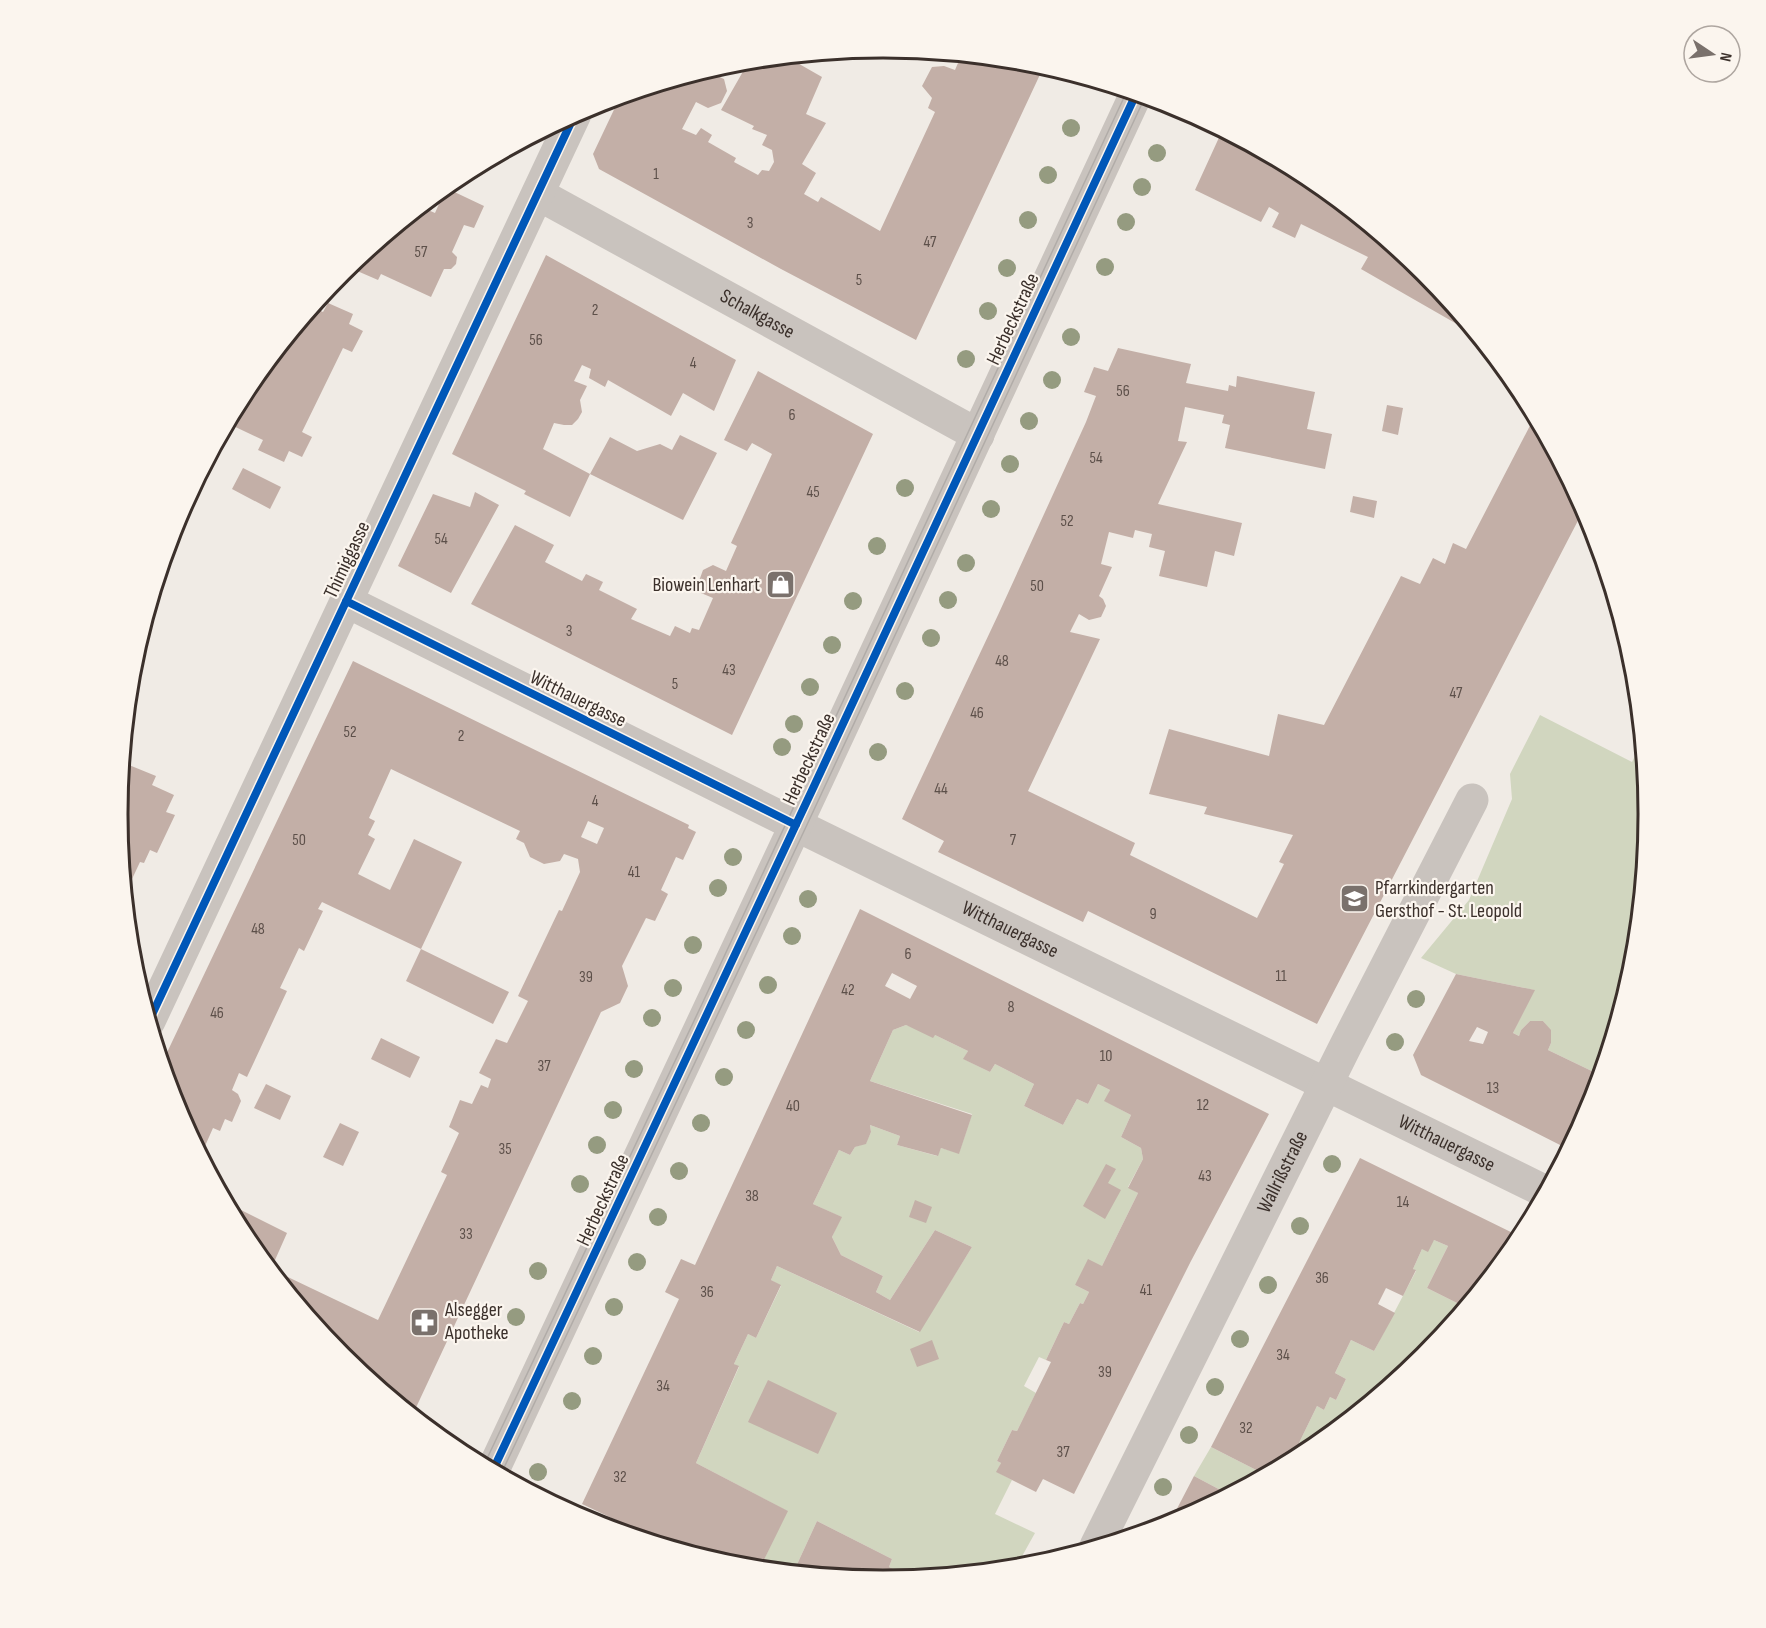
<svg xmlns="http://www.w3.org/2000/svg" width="1766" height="1628" viewBox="0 0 1766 1628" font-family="'Sofia Sans Condensed',sans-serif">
<rect width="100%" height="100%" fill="#f0ebe5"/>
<path fill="#d1d6bf" d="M 1540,715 L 1632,762 L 1642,742 L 1649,814 L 1634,964 L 1600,1075 L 1548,1050 L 1551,1043 L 1551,1031 L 1543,1021 L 1530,1021 L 1521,1030 L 1519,1036 L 1513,1033 L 1534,990 L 1456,974 L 1421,958 L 1469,900 L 1512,799 L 1510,774 Z
M 906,1025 L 935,1035 L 968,1051 L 964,1059 L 990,1072 L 995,1064 L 1034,1084 L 1024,1106 L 1063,1125 L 1077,1099 L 1088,1104 L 1098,1084 L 1110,1090 L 1105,1101 L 1131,1115 L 1121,1137 L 1141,1148 L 1143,1159 L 1128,1187 L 1138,1193 L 1102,1266 L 1075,1285 L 1089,1292 L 1083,1304 L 1080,1303 L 1069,1324 L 1064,1322 L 1046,1360 L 1039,1357 L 1024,1386 L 1036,1393 L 1017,1431 L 1012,1430 L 997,1461 L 1001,1463 L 997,1472 L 1012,1480 L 995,1514 L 1035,1533 L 1016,1567 L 928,1576 L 920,1572 L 918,1577 L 910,1577 L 889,1567 L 892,1559 L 817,1521 L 794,1571 L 760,1568 L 787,1511 L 696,1463 L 739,1367 L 734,1364 L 748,1334 L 756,1338 L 781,1286 L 771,1280 L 777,1266 L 919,1332 L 972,1247 L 935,1230 L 890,1300 L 876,1292 L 883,1276 L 841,1255 L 832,1237 L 841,1217 L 813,1204 L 839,1150 L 850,1155 L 855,1147 L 866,1143 L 871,1132 L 870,1125 L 900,1136 L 897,1145 L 937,1156 L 941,1148 L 959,1153 L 972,1114 L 870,1081 L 893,1030 Z
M 1434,1240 L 1448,1246 L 1427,1288 L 1465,1307 L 1424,1356 L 1303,1454 L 1306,1447 L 1299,1443 L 1317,1406 L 1324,1410 L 1330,1397 L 1336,1400 L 1346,1379 L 1335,1373 L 1351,1340 L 1374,1351 L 1416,1271 L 1413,1269 L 1422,1249 Z
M 1211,1447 L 1264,1474 L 1228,1494 L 1194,1476 Z"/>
<path fill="#c3afa7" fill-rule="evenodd" d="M 961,56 L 1033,63 L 1044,66 L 916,340 L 781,269 L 599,169 L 593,154 L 620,97 L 712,69 L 711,73 L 724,79 L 727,91 L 721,103 L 708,108 L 696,102 L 682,129 L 696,135 L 701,128 L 712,135 L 708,142 L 736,158 L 734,162 L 758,175 L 762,170 L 769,171 L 774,162 L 772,150 L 762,145 L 767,135 L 752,129 L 754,126 L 721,110 L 749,61 L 787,57 L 822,77 L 806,114 L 826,123 L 802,164 L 816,173 L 804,194 L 818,202 L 821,197 L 880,231 L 935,112 L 928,108 L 932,98 L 922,86 L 932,67 L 944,66 L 955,70 Z
M 1222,131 L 1309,177 L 1425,273 L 1476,335 L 1361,269 L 1368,257 L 1301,224 L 1295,238 L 1272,227 L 1279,213 L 1269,207 L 1261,222 L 1195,190 Z
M 446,188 L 484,206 L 474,228 L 464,225 L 452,252 L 457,257 L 456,264 L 451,269 L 444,269 L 431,297 L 381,274 L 378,280 L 348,267 L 404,221 L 407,222 L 409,217 L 421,207 L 435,213 Z
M 546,255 L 736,360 L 714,411 L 683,393 L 671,416 L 608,380 L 605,387 L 589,378 L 591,369 L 582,365 L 574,381 L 587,386 L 580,400 L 582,412 L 578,419 L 572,425 L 564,425 L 554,423 L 543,449 L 590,474 L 570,517 L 524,494 L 526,491 L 452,454 Z
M 328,303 L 353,314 L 349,324 L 363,331 L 352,352 L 343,348 L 302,432 L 312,437 L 302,457 L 289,451 L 284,462 L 258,450 L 263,440 L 227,423 L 246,388 L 313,307 L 323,312 Z
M 1118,348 L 1191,364 L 1186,383 L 1228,391 L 1229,385 L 1236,387 L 1237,376 L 1315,392 L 1307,429 L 1332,434 L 1325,469 L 1225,448 L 1230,425 L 1222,423 L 1224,415 L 1185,407 L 1178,441 L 1187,442 L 1158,504 L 1242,523 L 1234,556 L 1215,551 L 1207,587 L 1159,576 L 1165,551 L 1149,547 L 1152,534 L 1135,530 L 1133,538 L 1109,532 L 1101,564 L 1112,567 L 1099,596 L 1103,599 L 1106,606 L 1101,617 L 1089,620 L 1079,614 L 1070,632 L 1100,639 L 1028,791 L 1135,843 L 1130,855 L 1257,918 L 1284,864 L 1279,862 L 1293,835 L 1204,814 L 1207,807 L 1149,794 L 1169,729 L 1269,756 L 1278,714 L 1324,725 L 1401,576 L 1420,584 L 1433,558 L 1445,564 L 1453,543 L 1466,549 L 1535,416 L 1584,509 L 1317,1024 L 1088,911 L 1083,922 L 938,852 L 944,841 L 902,819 L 998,615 L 1086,422 L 1096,396 L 1084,392 L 1094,367 L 1108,371 Z
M 758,371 L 873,434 L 732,735 L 471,604 L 515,525 L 554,545 L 545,562 L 582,581 L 586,574 L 603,582 L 599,590 L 637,609 L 631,619 L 670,636 L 675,626 L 690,633 L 692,628 L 699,630 L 713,598 L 701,593 L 699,581 L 703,570 L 713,565 L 726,571 L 737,546 L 731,543 L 772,454 L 752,443 L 747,451 L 724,440 Z
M 1387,405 L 1403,408 L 1398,435 L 1382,431 Z
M 680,435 L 717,453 L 683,520 L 590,474 L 610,437 L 637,451 L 660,444 L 672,450 Z
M 243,468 L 281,487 L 270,509 L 232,489 Z
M 475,492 L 499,505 L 451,593 L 398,566 L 433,494 L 470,507 Z
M 1353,496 L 1377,501 L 1374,518 L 1350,512 Z
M 353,661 L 689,825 L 688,828 L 696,832 L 683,860 L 676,857 L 661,890 L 668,894 L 655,921 L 646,918 L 622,966 L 628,986 L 620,1003 L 601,1012 L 413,1414 L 341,1355 L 246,1239 L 227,1203 L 287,1233 L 271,1269 L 378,1320 L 447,1175 L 441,1172 L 459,1133 L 449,1127 L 460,1100 L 472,1104 L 481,1085 L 488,1088 L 491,1079 L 479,1073 L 496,1039 L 507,1043 L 528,1001 L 518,996 L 559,910 L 562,911 L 580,872 L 578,859 L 564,854 L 560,861 L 544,864 L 530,857 L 524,843 L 516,839 L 520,831 L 391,769 L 369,818 L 375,821 L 368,835 L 375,839 L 358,874 L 390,890 L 414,839 L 462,862 L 421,949 L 322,902 L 318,909 L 323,911 L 304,951 L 299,948 L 280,988 L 287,991 L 247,1077 L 239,1073 L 232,1090 L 238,1094 L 241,1101 L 232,1122 L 225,1119 L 220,1131 L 213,1128 L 201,1155 L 175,1107 L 162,1063 ZM 588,821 L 604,828 L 597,844 L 581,837 Z
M 129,765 L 156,776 L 152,785 L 174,795 L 166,812 L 175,815 L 157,853 L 150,850 L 144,863 L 140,862 L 125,894 L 117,814 L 121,771 L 126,773 Z
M 860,909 L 1269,1114 L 1191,1261 L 1074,1494 L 1043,1479 L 1036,1492 L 996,1472 L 1001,1463 L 997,1461 L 1012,1430 L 1017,1431 L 1051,1362 L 1046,1360 L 1064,1322 L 1069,1324 L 1080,1303 L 1083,1304 L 1089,1292 L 1075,1285 L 1088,1259 L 1102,1266 L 1138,1193 L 1128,1188 L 1143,1159 L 1141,1148 L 1121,1137 L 1131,1115 L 1104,1101 L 1110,1090 L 1098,1084 L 1088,1104 L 1077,1099 L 1063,1125 L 1024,1106 L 1034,1084 L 995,1064 L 990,1072 L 963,1059 L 968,1051 L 935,1035 L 933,1038 L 906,1025 L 893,1030 L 870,1081 L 972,1115 L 959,1154 L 941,1148 L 938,1156 L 897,1145 L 900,1136 L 870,1125 L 871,1132 L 866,1144 L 855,1147 L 850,1155 L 839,1150 L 813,1204 L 842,1217 L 832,1237 L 841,1255 L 883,1276 L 876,1292 L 890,1300 L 935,1230 L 972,1247 L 920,1332 L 777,1266 L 771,1280 L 781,1285 L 756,1338 L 748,1334 L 734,1364 L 739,1366 L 696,1463 L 788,1511 L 760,1568 L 733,1565 L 671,1546 L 582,1504 L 679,1299 L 665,1292 L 681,1259 L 695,1265 ZM 892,973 L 917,986 L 910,999 L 885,986 Z
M 421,949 L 509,992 L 493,1024 L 406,981 Z
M 1456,974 L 1535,990 L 1513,1033 L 1519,1036 L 1521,1030 L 1530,1021 L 1543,1021 L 1551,1030 L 1551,1043 L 1548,1050 L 1600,1075 L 1591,1107 L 1568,1149 L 1421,1075 L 1413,1055 ZM 1477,1027 L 1488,1032 L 1483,1044 L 1469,1041 Z
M 381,1038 L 420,1057 L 410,1078 L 371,1059 Z
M 266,1084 L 291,1096 L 280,1120 L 254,1108 Z
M 340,1123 L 359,1132 L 343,1166 L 323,1157 Z
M 1360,1158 L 1521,1237 L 1465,1307 L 1427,1288 L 1448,1246 L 1434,1240 L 1428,1252 L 1422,1249 L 1413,1269 L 1416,1270 L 1403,1296 L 1386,1288 L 1378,1304 L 1395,1313 L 1374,1351 L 1351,1340 L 1335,1373 L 1346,1379 L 1336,1400 L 1330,1397 L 1324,1410 L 1317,1406 L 1299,1443 L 1306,1447 L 1303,1454 L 1264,1474 L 1211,1447 Z
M 1106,1164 L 1116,1169 L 1108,1183 L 1121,1190 L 1105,1219 L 1083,1206 Z
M 915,1200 L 932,1207 L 926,1223 L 909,1217 Z
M 932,1340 L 939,1359 L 917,1367 L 910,1349 Z
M 768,1380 L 837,1413 L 818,1454 L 748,1422 Z
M 1194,1476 L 1228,1494 L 1169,1524 Z
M 817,1521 L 892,1559 L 889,1567 L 910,1577 L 883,1580 L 794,1571 Z"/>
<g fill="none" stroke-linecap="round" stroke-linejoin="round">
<g stroke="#c9c3be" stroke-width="33">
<path id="s1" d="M 538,194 L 978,435"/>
<path id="s2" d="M 346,601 L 788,821 L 1546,1192"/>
<path d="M 149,1021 L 575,114"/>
<path d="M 493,1470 L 815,784 L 1136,94"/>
<path id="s3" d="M 1096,1546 L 1346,1045 L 1472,800"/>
</g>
<path stroke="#b1aca8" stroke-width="1.5" d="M 484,1465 L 702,1004 L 1127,91
M 501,1474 L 805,829 L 1145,97"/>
<defs>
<path id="cycleway" d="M 346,601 L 796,825
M 149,1021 L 575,114
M 493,1470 L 815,784 L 1136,94"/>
</defs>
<use href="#cycleway" stroke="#fbf5ee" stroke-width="11"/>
<use href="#cycleway" stroke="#0057b8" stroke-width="8"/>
</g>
<g fill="#959b80">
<circle cx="1071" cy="128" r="9"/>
<circle cx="1157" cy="153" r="9"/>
<circle cx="1048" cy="175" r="9"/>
<circle cx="1142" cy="187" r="9"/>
<circle cx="1028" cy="220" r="9"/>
<circle cx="1126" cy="222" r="9"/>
<circle cx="1105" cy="267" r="9"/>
<circle cx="1007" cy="268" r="9"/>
<circle cx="988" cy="311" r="9"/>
<circle cx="1071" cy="337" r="9"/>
<circle cx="966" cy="359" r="9"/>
<circle cx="1052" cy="380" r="9"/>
<circle cx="1029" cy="421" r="9"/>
<circle cx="1010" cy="464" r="9"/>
<circle cx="905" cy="488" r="9"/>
<circle cx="991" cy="509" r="9"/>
<circle cx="877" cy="546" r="9"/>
<circle cx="966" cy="563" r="9"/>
<circle cx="948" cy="600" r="9"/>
<circle cx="853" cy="601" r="9"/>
<circle cx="931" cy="638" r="9"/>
<circle cx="832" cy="645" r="9"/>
<circle cx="810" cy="687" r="9"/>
<circle cx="905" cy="691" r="9"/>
<circle cx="794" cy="724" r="9"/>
<circle cx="782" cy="747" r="9"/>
<circle cx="878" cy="752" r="9"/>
<circle cx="733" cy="857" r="9"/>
<circle cx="718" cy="888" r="9"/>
<circle cx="808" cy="899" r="9"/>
<circle cx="792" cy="936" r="9"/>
<circle cx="693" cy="945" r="9"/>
<circle cx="768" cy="985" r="9"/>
<circle cx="673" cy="988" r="9"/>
<circle cx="1416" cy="999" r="9"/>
<circle cx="652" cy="1018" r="9"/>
<circle cx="746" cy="1030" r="9"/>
<circle cx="1395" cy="1042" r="9"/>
<circle cx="634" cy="1069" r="9"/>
<circle cx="724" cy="1077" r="9"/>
<circle cx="613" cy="1110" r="9"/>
<circle cx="701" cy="1123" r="9"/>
<circle cx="597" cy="1145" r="9"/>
<circle cx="1332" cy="1164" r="9"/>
<circle cx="679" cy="1171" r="9"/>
<circle cx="580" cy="1184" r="9"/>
<circle cx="658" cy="1217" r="9"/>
<circle cx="1300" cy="1226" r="9"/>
<circle cx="637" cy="1262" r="9"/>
<circle cx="538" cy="1271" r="9"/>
<circle cx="1268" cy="1285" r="9"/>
<circle cx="614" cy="1307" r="9"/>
<circle cx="516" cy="1317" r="9"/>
<circle cx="1240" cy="1339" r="9"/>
<circle cx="593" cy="1356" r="9"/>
<circle cx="1215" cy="1387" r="9"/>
<circle cx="572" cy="1401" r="9"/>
<circle cx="1189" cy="1435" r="9"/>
<circle cx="538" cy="1472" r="9"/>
<circle cx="1163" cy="1487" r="9"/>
</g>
<defs>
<symbol id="shop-square" viewBox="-11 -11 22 22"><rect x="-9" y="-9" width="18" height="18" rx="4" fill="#7a716c" stroke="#fbf5ee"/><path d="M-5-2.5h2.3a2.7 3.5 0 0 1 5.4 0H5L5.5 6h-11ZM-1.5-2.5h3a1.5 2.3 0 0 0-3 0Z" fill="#fff"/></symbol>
<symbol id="school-square" viewBox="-11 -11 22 22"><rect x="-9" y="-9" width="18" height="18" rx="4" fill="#7a716c" stroke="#fbf5ee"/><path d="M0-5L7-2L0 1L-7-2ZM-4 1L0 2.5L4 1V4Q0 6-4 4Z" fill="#fff"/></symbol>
<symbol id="pharmacy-square" viewBox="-11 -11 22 22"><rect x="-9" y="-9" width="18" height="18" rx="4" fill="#7a716c" stroke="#fbf5ee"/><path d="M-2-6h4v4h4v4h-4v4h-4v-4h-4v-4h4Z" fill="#fff"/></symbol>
</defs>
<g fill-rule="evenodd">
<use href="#shop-square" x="764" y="568" width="33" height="33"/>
<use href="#school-square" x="1338" y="882" width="33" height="33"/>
<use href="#pharmacy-square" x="408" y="1306" width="33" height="33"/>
</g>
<g text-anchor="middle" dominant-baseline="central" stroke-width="4.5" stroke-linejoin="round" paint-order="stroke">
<g font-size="16" fill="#5d504a">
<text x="656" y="174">1</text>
<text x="750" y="223">3</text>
<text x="930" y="242">47</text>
<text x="421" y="252">57</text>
<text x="859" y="280">5</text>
<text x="595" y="310">2</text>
<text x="536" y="340">56</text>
<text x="693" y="363">4</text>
<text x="1123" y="391">56</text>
<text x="792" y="415">6</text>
<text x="1096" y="458">54</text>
<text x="813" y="492">45</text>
<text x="1067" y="521">52</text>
<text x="441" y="539">54</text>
<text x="1037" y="586">50</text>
<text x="569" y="631">3</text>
<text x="1002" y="661">48</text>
<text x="729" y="670">43</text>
<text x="675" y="684">5</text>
<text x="1456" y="693">47</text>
<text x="977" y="713">46</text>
<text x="350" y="732">52</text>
<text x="461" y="736">2</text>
<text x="941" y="789">44</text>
<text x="595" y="801">4</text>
<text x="299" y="840">50</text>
<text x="1013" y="840">7</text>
<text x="634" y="872">41</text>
<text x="1153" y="914">9</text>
<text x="258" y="929">48</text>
<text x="908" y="954">6</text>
<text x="1281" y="976">11</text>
<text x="586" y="977">39</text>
<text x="848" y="990">42</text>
<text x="1011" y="1007">8</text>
<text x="217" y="1013">46</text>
<text x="1106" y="1056">10</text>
<text x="544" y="1066">37</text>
<text x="1493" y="1088">13</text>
<text x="1203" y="1105">12</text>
<text x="793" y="1106">40</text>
<text x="505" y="1149">35</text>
<text x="1205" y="1176">43</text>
<text x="752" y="1196">38</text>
<text x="1403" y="1202">14</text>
<text x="466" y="1234">33</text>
<text x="1322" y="1278">36</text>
<text x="1146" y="1290">41</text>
<text x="707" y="1292">36</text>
<text x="1283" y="1355">34</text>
<text x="1105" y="1372">39</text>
<text x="663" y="1386">34</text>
<text x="1246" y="1428">32</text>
<text x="1063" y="1452">37</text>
<text x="620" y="1477">32</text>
</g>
<g font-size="20" fill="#3b302b" stroke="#fbf5ee">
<text stroke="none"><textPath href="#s1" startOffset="250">Schalkgasse</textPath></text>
<text transform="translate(1013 319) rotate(-65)">Herbeckstraße</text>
<text transform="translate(347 560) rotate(-65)">Thimiggasse</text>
<text transform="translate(578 699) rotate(26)">Witthauergasse</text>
<text transform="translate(809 759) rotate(-65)">Herbeckstraße</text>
<text stroke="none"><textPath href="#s2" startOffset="741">Witthauergasse</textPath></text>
<text stroke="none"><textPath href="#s2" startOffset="1227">Witthauergasse</textPath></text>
<text stroke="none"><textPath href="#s3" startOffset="418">Wallrißstraße</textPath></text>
<text transform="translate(603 1200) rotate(-65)">Herbeckstraße</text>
</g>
<g font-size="20" fill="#3b302b" stroke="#fbf5ee" text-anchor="start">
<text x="760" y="585" text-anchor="end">Biowein Lenhart</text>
<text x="1375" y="888">Pfarrkindergarten<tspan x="1375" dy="23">Gersthof - St. Leopold</tspan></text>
<text x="445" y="1310">Alsegger<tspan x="445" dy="23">Apotheke</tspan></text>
</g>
</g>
<path d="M0 0H1766V1628H0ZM883 58H883A755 755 0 0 1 1638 813V815A755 755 0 0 1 883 1570H883A755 755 0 0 1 128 815V813A755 755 0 0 1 883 58Z" fill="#fbf5ee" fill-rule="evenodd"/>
<path fill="none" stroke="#3b302b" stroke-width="3" d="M883 58H883A755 755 0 0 1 1638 813V815A755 755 0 0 1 883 1570H883A755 755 0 0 1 128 815V813A755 755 0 0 1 883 58Z"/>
<g transform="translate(1712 54) rotate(103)"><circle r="28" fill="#fbf5ee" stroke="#aea6a0" stroke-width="1.5"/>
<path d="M0-4.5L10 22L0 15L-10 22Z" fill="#7a716c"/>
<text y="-9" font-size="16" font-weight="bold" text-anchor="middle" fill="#3b302b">N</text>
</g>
</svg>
